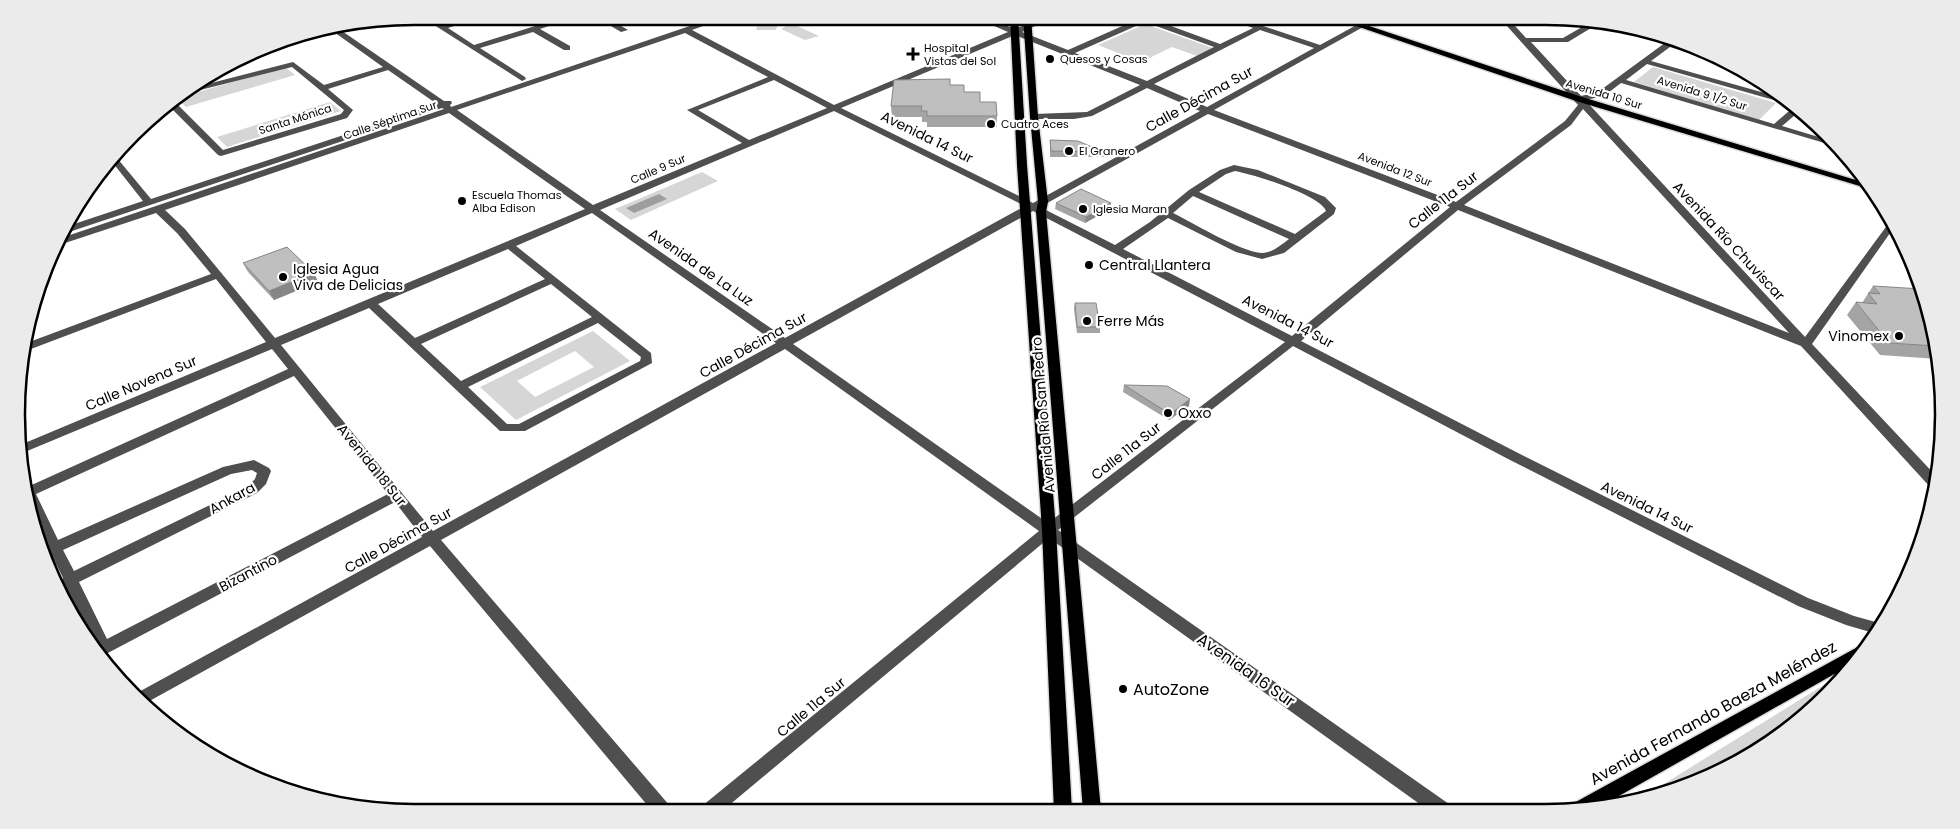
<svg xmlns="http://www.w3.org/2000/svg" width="1960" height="829" viewBox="0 0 1960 829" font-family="Poppins,sans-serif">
<rect width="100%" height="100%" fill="#fff"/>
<path fill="#d6d6d6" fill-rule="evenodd" d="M 761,16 L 780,16 L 776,30 L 756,30 Z
M 1145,24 L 1213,48 L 1197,56 L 1172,47 L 1141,62 L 1098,45 Z
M 788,25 L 795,25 L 819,36 L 805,40 L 781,29 Z
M 285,67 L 295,75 L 186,107 L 177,98 Z
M 1653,67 L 1776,103 L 1759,120 L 1634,82 Z
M 330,102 L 341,111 L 227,147 L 217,137 Z
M 702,172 L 718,181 L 631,220 L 615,209 Z
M 593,331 L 630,361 L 516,420 L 480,387 ZM 575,351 L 594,367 L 535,397 L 517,381 Z
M 1846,671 L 1808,714 L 1721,772 L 1646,795 Z"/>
<path fill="#9d9d9d" d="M 659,194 L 667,199 L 634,213 L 626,208 Z"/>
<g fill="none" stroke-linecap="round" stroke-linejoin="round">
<defs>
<path id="major" d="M 1010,16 L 1018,16 L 1027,165 L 1056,530 L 1072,811 L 1054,811 L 1042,530 L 1017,165 Z
M 1023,16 L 1031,16 L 1038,117 L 1048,202 L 1046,212 L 1101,811 L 1083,811 L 1036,212 L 1038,202 L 1030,117 Z
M 1327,16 L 1339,16 L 1582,97 L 1869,184 L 1873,190 L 1576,101 Z
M 1865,643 L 1869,644 L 1852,664 L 1596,809 L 1571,809 L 1574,803 Z"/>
</defs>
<use href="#major" stroke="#dbdbdb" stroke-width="3"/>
<path fill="#4f4f4f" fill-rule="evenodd" d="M 420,16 L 429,16 L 443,25 L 472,16 L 485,16 L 448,28 L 474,45 L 567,16 L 579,16 L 540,29 L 570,46 L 570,50 L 564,50 L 533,32 L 480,48 L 525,77 L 526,79 L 522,81 Z
M 594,16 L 604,16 L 628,30 L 621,32 Z
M 719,16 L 731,16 L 692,30 L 834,105 L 1008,32 L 971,16 L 982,16 L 1015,29 L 1046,16 L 1057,16 L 1022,32 L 1068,50 L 1145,16 L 1156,16 L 1152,19 L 1220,44 L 1253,28 L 1221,16 L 1233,16 L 1320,45 L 1373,16 L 1383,16 L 1214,110 L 1456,202 L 1565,121 L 1578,105 L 1498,16 L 1506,16 L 1526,38 L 1563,38 L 1589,23 L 1596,25 L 1568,42 L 1531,42 L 1581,96 L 1598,92 L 1673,37 L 1679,40 L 1675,43 L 1707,52 L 1724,60 L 1718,61 L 1670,47 L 1651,61 L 1786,99 L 1795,106 L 1647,64 L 1626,80 L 1774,124 L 1795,106 L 1801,110 L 1782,126 L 1832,141 L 1838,147 L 1621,83 L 1604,96 L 1585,100 L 1805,337 L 1891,220 L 1895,226 L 1812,344 L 1938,478 L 1935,490 L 1931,488 L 1801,346 L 1458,210 L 1301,341 L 1520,454 L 1808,598 L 1854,616 L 1883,624 L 1877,634 L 1846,625 L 1798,606 L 1510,460 L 1293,346 L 1058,530 L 1449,804 L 1452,810 L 1428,810 L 1049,538 L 721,812 L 699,812 L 702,806 L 1039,531 L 785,349 L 441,540 L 670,806 L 673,812 L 653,812 L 430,546 L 144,704 L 135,694 L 422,537 L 395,502 L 104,655 L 94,643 L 62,580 L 63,578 L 30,510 L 25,488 L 288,369 L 272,349 L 20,454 L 20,445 L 266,342 L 216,279 L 23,352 L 24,344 L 211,274 L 177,233 L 156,213 L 59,245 L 61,238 L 444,109 L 442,108 L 63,234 L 65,227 L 143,201 L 113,163 L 117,158 L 151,199 L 437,104 L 388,70 L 328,89 L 353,110 L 347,118 L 221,156 L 218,155 L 167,104 L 173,100 L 223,150 L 341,114 L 344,110 L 292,67 L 180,95 L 188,89 L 293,62 L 324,85 L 383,67 L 334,32 L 253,53 C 280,40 309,34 339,29 L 444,101 L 451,101 L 452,103 L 450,105 L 451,107 ZM 1145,22 L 1214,47 L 1147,81 L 1075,53 ZM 1260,30 L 1314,48 L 1207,107 L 1154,84 ZM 685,33 L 768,77 L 687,110 L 742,143 L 593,205 L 457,110 ZM 1015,35 L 1140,85 L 1087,112 L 1034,114 L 1031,115 L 1031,119 L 1074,119 L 1092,116 L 1147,88 L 1200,111 L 1033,203 L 841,108 ZM 774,80 L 827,108 L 749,140 L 698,110 ZM 1583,109 L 1789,333 L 1464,205 L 1571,125 ZM 834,111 L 1025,206 L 785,338 L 600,210 ZM 449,113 L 585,209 L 275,338 L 185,229 L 165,210 ZM 1208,114 L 1450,207 L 1292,336 L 1123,249 L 1168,218 L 1236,252 L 1262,259 L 1284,253 L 1334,214 L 1336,208 L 1325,197 L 1258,170 L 1234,165 L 1220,170 L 1189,190 L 1150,222 L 1115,245 L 1040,207 ZM 1235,171 C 1252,174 1321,195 1326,211 L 1295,234 L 1199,192 L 1226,174 ZM 1193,196 L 1289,239 C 1281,245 1272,253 1262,253 C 1241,252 1193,223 1173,213 ZM 1033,211 L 1285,342 L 1048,523 L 793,344 ZM 592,213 L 776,343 L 433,531 L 281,345 L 369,308 L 500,431 L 525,431 L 652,363 L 651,353 L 516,246 ZM 508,249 L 545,279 L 415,338 L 378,304 ZM 551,284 L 592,317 L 461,381 L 421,344 ZM 598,323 L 641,357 L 640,361 L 519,424 L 507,424 L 468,387 ZM 294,376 L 388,494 L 107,639 L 79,582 L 257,493 L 266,484 L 271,471 L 269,468 L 254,460 L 223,467 L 58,540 L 36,494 ZM 252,470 L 257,473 L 255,479 L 247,487 L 74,571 L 63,550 L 231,474 Z"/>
<use href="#major" fill="#000" fill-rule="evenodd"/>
</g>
<path fill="#a4a4a4" d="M 950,85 L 964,92 L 980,102 L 997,116 L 997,127 L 927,127 L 927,122 L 922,122 L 922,117 L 892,117 L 891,106 Z
M 1050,140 L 1104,152 L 1104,157 L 1050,157 Z
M 1056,203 L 1111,203 L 1110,209 L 1085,223 L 1055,209 Z
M 243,263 L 314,273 L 318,282 L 274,300 L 248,272 Z
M 1873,286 L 1930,312 L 1938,359 L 1880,355 L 1847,315 L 1856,302 L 1862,303 Z
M 1075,303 L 1100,327 L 1100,333 L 1077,333 L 1074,309 Z
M 1124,385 L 1189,406 L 1169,420 L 1123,392 Z"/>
<path fill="#868686" d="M 1111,203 L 1110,209 L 1085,223 L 1086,217 Z
M 314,273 L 318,282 L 274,300 L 269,291 Z
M 1190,399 L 1189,406 L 1169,420 L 1170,414 Z"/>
<path fill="#bfbfbf" stroke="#868686" d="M 950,79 L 950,85 L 964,85 L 964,92 L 980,92 L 980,102 L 996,102 L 997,116 L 927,116 L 927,111 L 921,111 L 922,106 L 891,106 L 894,80 Z
M 1050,140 L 1078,141 L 1104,152 L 1051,151 Z
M 1081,189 L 1111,203 L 1086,217 L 1056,203 Z
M 287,247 L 314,273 L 269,291 L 243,263 Z
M 1873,286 L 1922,289 L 1930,312 L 1936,346 L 1889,343 L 1856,302 L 1877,304 L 1868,293 L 1880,294 Z
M 1075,303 L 1096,303 L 1100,327 L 1077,327 Z
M 1124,385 L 1167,386 L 1190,399 L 1170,414 Z"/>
<g fill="#000" stroke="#fff" stroke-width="2">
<path d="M910.5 46.5h5v5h5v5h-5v5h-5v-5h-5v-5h5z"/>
<circle cx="1050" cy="59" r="5"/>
<circle cx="991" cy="124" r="5"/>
<circle cx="1069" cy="151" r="5"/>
<circle cx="462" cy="201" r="5"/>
<circle cx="1083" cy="209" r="5"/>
<circle cx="1089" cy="265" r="5"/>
<circle cx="283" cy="277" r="5"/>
<circle cx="1087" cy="321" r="5"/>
<circle cx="1899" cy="336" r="5"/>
<circle cx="1168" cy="413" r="5"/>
<circle cx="1123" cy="689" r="5"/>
</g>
<g text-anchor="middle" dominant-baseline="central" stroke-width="4.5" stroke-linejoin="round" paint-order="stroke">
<g font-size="11" fill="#000" stroke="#fff" text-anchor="start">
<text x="924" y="48">Hospital<tspan x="924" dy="13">Vistas del Sol</tspan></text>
<text x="1060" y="59">Quesos y Cosas</text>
<text x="1001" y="124">Cuatro Aces</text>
<text x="1079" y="151">El Granero</text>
<text x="472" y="195">Escuela Thomas<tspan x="472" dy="13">Alba Edison</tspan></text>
<text x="1093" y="209">Iglesia Maran</text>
</g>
<g font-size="11" fill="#000" stroke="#fff">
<text transform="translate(1702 93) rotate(17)">Avenida 9 1/2 Sur</text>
<text transform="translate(1604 94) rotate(17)">Avenida 10 Sur</text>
<text transform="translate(295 119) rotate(-18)">Santa Mónica</text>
<text transform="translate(390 120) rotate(-19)">Calle Séptima Sur</text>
<text transform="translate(658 169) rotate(-23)">Calle 9 Sur</text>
<text transform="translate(1395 169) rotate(21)">Avenida 12 Sur</text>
</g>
<g font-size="14" fill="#000" stroke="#fff">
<text transform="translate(1199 99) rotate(-29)">Calle Décima Sur</text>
<text transform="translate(927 137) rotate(26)">Avenida 14 Sur</text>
<text transform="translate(1443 200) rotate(-38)">Calle 11a Sur</text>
<text transform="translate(1729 241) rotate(47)">Avenida Río Chuviscar</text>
<text transform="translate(701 267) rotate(35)">Avenida de La Luz</text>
<text transform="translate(1288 321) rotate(27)">Avenida 14 Sur</text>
<text transform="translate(753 345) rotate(-29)">Calle Décima Sur</text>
<text transform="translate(141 383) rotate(-23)">Calle Novena Sur</text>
<text transform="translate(1043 415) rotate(-95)">Avenida Río San Pedro</text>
<text transform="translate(1126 451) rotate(-38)">Calle 11a Sur</text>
<text transform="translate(372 465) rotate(51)">Avenida 18 Sur</text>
<text transform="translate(232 498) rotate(-29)">Ankara</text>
<text transform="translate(1647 507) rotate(26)">Avenida 14 Sur</text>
<text transform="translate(398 540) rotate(-29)">Calle Décima Sur</text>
<text transform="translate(248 573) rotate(-28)">Bizantino</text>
<text transform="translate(811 707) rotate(-40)">Calle 11a Sur</text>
</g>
<g font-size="14" fill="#000" stroke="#fff" text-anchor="start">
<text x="1099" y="265">Central Llantera</text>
<text x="293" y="269">Iglesia Agua<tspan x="293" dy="16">Viva de Delicias</tspan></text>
<text x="1097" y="321">Ferre Más</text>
<text x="1889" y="336" text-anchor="end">Vinomex</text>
<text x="1178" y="413">Oxxo</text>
</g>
<g font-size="16" fill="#000" stroke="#fff">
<text transform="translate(1246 670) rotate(35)">Avenida 16 Sur</text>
<text transform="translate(1713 713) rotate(-29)">Avenida Fernando Baeza Meléndez</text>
</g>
<g font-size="16" fill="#000" stroke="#fff" text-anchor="start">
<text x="1133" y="689">AutoZone</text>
</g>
</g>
<path d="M0 0H1960V829H0ZM414 25H1546A389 389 0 0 1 1935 414V415A389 389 0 0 1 1546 804H414A389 389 0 0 1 25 415V414A389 389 0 0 1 414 25Z" fill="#ebebeb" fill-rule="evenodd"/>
<path fill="none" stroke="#000" stroke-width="2.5" d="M414 25H1546A389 389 0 0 1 1935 414V415A389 389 0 0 1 1546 804H414A389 389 0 0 1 25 415V414A389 389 0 0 1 414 25Z"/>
</svg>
